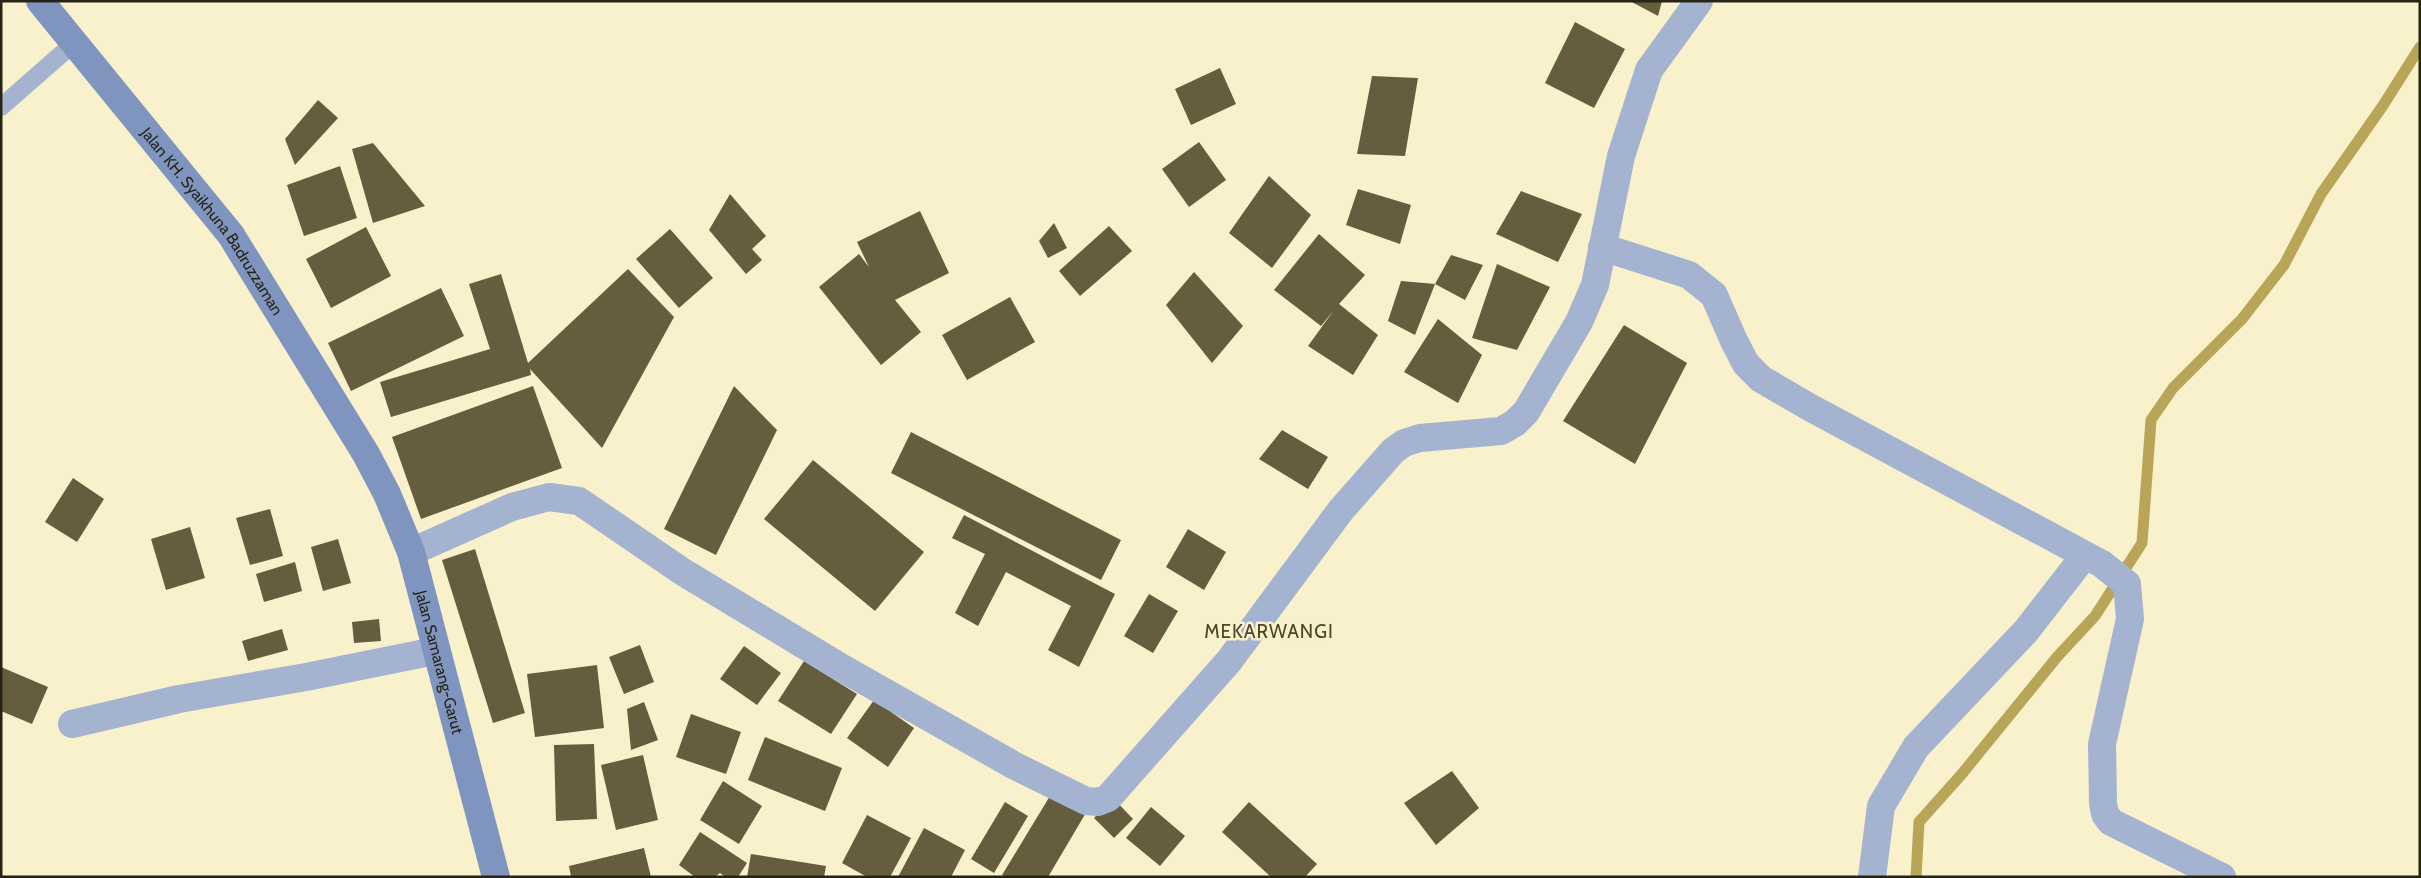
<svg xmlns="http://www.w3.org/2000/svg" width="2421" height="878" viewBox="0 0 2421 878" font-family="Cabin,sans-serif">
<rect width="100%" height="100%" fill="#f9f0cc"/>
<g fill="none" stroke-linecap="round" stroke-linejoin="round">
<path stroke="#b8a557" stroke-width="11" d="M 1916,877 L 1919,822 L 1961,775 L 2057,657 L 2095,616 L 2142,543 L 2151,420 L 2173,388 L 2242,319 L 2284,265 L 2321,194 L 2382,107 L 2420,47"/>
</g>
<path fill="#655d3e" d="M 1630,1 L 1662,1 L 1658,16 Z
M 1575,22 L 1625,49 L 1594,108 L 1545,83 Z
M 1220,68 L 1236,104 L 1191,125 L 1175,89 Z
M 1372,76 L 1418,78 L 1405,156 L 1357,154 Z
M 318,100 L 338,118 L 295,165 L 285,139 Z
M 1199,142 L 1226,180 L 1189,207 L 1162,169 Z
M 373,143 L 425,206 L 373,223 L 352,149 Z
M 340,166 L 357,218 L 304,236 L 287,185 Z
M 1269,176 L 1311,215 L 1272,268 L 1229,233 Z
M 1358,189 L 1411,205 L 1400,244 L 1346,225 Z
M 1521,191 L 1582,214 L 1558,262 L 1496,234 Z
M 730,194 L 766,236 L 752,249 L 762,260 L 746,274 L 709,230 Z
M 920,211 L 949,273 L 895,300 L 921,332 L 881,365 L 819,287 L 859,254 L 869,267 L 857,242 Z
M 1054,223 L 1067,248 L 1048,258 L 1039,241 Z
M 1109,226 L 1132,251 L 1080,296 L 1059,271 Z
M 366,227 L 391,276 L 331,308 L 306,259 Z
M 670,229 L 713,278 L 679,308 L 636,259 Z
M 1319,234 L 1365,275 L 1339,304 L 1378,335 L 1353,375 L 1308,346 L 1334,310 L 1321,326 L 1274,290 Z
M 1451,255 L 1483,265 L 1465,300 L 1435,284 Z
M 1497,264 L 1550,287 L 1517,350 L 1472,338 Z
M 628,269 L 674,317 L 602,448 L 530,369 L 531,375 L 391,417 L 380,382 L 490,349 L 469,284 L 501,274 L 528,363 Z
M 1194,272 L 1243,326 L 1212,363 L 1166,305 Z
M 1401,281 L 1435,284 L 1415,335 L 1388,321 Z
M 441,288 L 464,336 L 351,391 L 328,343 Z
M 1010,297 L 1035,342 L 967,380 L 942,335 Z
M 1438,319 L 1482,355 L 1458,403 L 1404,372 Z
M 1624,325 L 1687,363 L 1635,464 L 1563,421 Z
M 533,386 L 562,468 L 421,519 L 392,437 Z
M 734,386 L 777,430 L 716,555 L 664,529 Z
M 1282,430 L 1328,457 L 1308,489 L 1259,459 Z
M 911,432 L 1121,540 L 1101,580 L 891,473 Z
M 813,460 L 924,552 L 875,611 L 764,519 Z
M 73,478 L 104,499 L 77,542 L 45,522 Z
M 270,509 L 283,556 L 250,565 L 236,518 Z
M 964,515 L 1115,594 L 1079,667 L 1048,650 L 1071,606 L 1006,572 L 978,626 L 955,613 L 985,554 L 952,538 Z
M 190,527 L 205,578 L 166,590 L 151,539 Z
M 1188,529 L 1226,552 L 1204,590 L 1166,567 Z
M 338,539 L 351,583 L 323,591 L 311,547 Z
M 475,549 L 525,713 L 493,723 L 442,560 Z
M 295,562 L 302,591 L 264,602 L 256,574 Z
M 1149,594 L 1178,611 L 1153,653 L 1124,636 Z
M 379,619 L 381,641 L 354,643 L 352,622 Z
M 282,629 L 288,650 L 248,661 L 242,641 Z
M 640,645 L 654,682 L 624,694 L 609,657 Z
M 744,646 L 781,673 L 757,705 L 720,679 Z
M 804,661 L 857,694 L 831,734 L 778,701 Z
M 597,665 L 604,728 L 535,737 L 527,674 Z
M 1,667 L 48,687 L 32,724 L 1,711 Z
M 874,700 L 914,728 L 888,767 L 847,738 Z
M 644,702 L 658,740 L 631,750 L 627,709 Z
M 691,714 L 741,732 L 726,774 L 676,757 Z
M 765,737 L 842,768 L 825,811 L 748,780 Z
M 594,744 L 597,819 L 556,821 L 554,745 Z
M 643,755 L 658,820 L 616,830 L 601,765 Z
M 1452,771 L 1479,808 L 1436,845 L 1404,803 Z
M 723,781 L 762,806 L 739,844 L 700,820 Z
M 1053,791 L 1087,811 L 1048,877 L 1005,877 L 1002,875 Z
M 1113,798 L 1133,819 L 1114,838 L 1094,818 Z
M 1005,802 L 1028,816 L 994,873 L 971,859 Z
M 1249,802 L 1317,864 L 1305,877 L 1271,877 L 1222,832 Z
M 1151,807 L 1185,836 L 1160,866 L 1126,838 Z
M 867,815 L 911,838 L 890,877 L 867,877 L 842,863 Z
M 924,828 L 965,850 L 951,877 L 898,877 Z
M 700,832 L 747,863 L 738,877 L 725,877 L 720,873 L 715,877 L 695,877 L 679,865 Z
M 644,848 L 651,877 L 571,877 L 569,866 Z
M 751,854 L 826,866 L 824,877 L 747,877 Z"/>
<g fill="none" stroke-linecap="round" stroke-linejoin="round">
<path stroke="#a4b3d0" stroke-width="18" d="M 1,107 L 74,43"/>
<path stroke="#a4b3d0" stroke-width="28" d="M 1602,247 L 1689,275 L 1714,295 L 1734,341 L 1746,364 L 1761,379 L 1811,408 L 2102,564 L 2127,584 L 2130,619 L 2102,744 L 2103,803 L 2105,814 L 2111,822 L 2222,877
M 411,552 L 512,507 L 549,497 L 579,501 L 683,572 L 842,668 L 1015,766 L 1086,801 L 1098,802 L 1108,798 L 1229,661 L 1341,510 L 1393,451 L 1404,443 L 1420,438 L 1501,431 L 1515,423 L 1526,412 L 1579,322 L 1595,285 L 1621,156 L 1649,70 L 1699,1
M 72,724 L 179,699 L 306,677 L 435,651
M 1872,877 L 1881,806 L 1916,747 L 2026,631 L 2085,555"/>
<path stroke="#7f95bf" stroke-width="28" id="s1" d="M 40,1 L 231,235 L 366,454 L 387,494 L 411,552 L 496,877"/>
</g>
<g text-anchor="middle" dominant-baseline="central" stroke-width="5" stroke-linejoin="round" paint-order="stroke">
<g font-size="16" fill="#272416" stroke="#f9f0cc">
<text stroke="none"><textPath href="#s1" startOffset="280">Jalan KH. Syaikhuna Badruzzaman</textPath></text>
<text stroke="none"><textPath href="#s1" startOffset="781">Jalan Samarang-Garut</textPath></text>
</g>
<g font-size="19" letter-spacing="1" fill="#4c4526" stroke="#f9f0cc">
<text x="1269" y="631">MEKARWANGI</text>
</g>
</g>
<rect width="2421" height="878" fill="none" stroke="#272416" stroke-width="5"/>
</svg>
